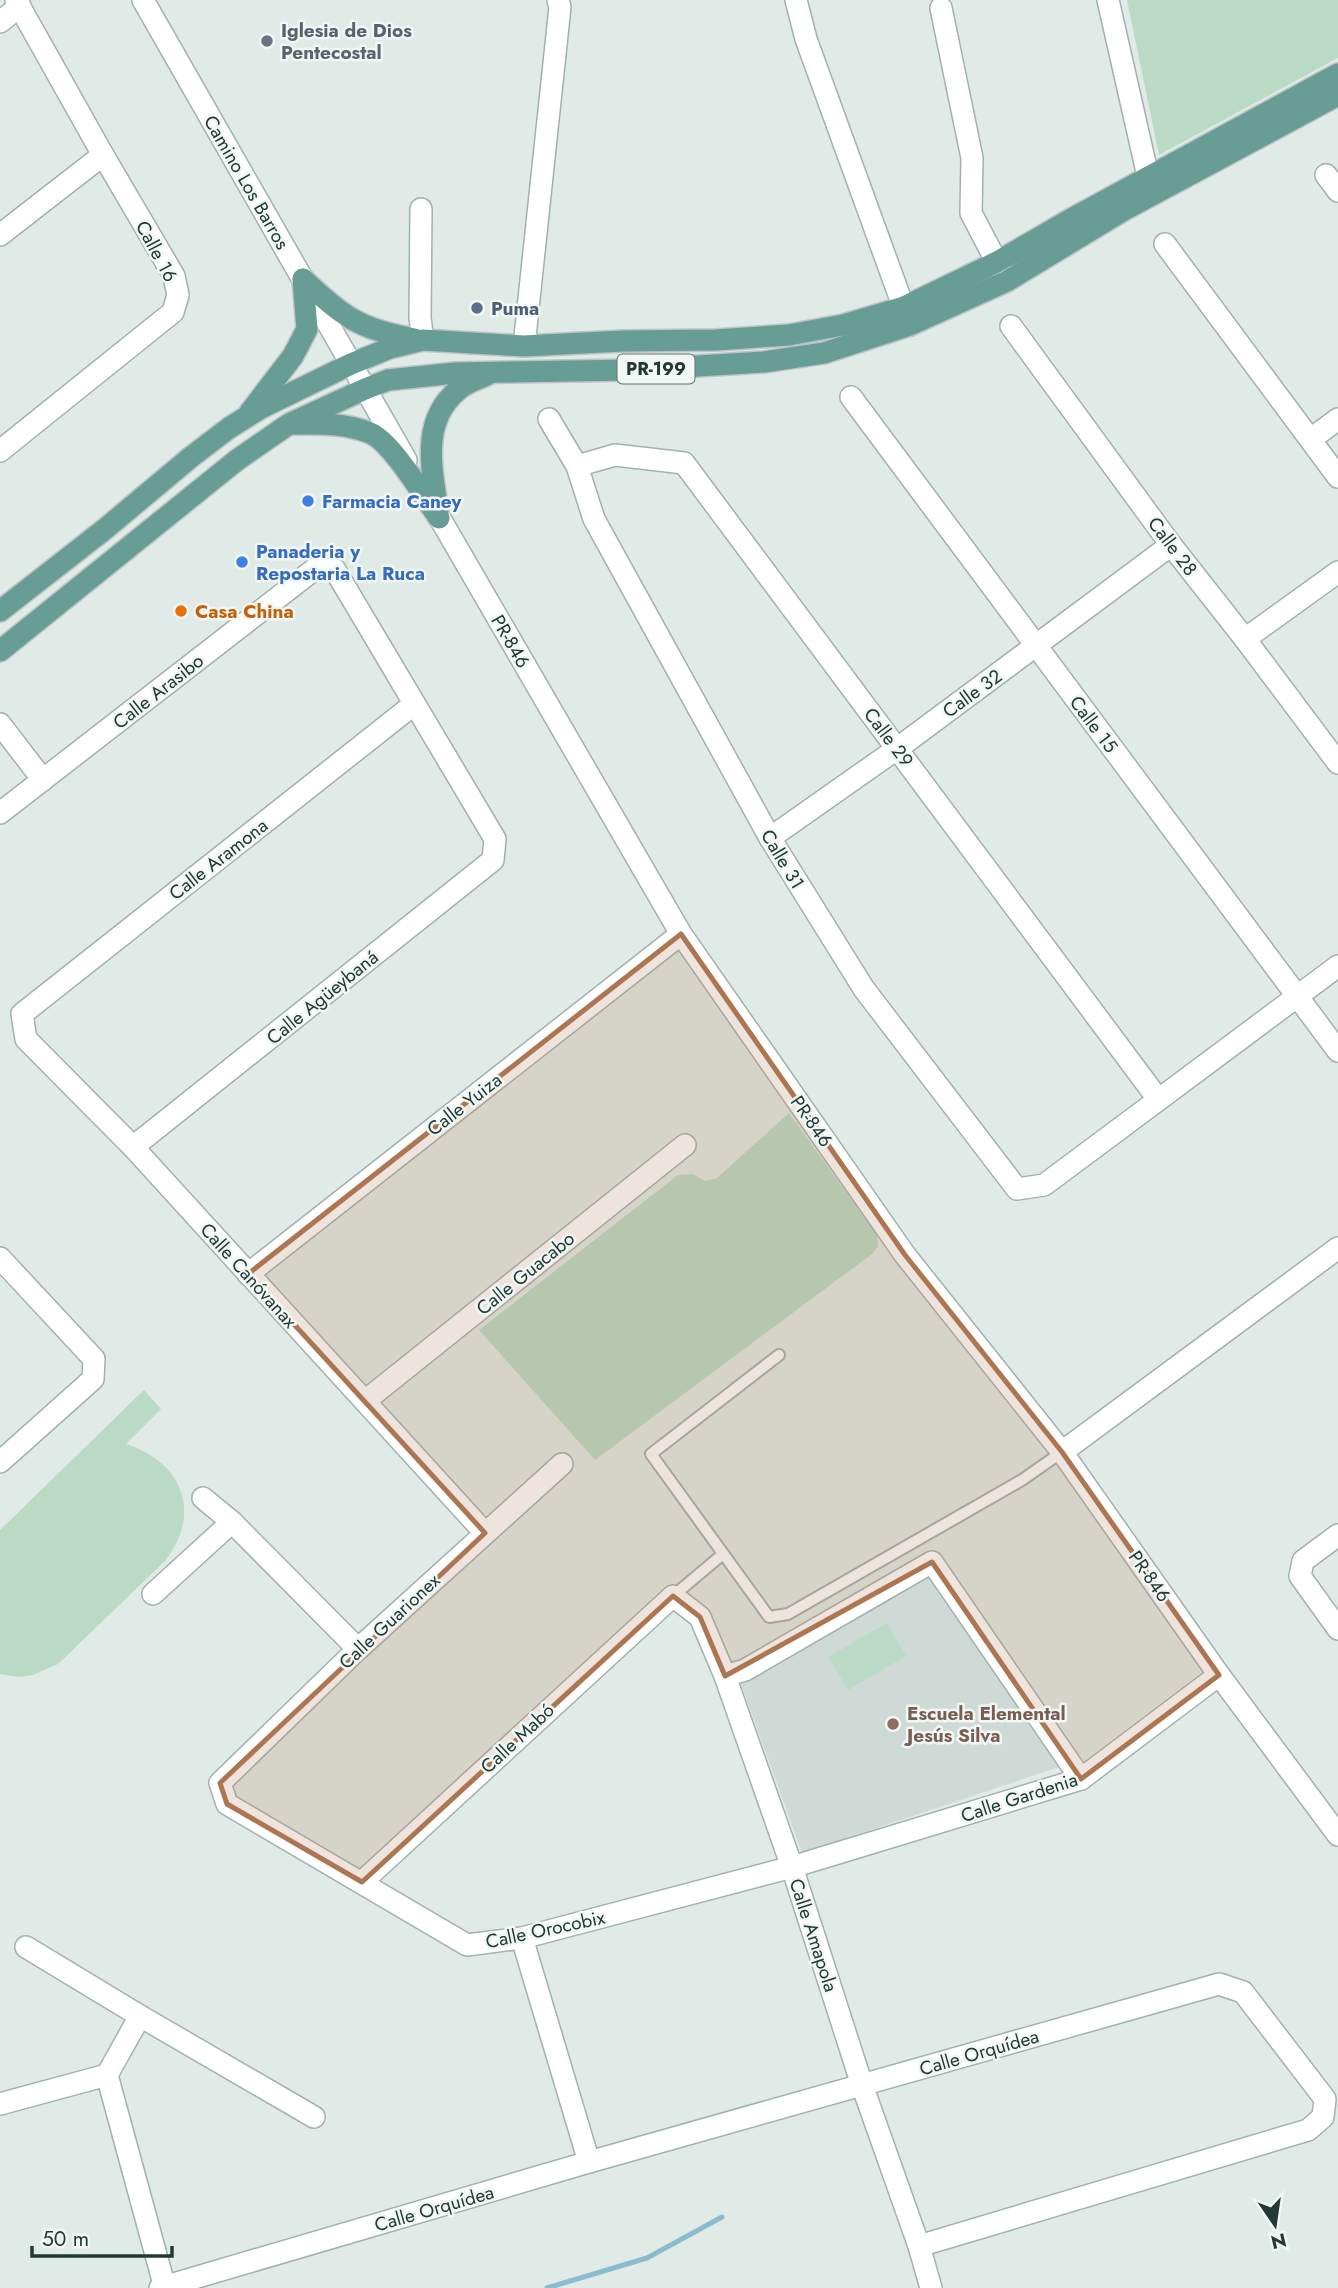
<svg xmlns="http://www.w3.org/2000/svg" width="1338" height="2288" font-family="Jost,sans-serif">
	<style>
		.built { fill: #cfdad6 }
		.green { fill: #badac6 }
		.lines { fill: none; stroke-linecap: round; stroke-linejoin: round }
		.stream { stroke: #8cbbcc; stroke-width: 5 }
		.service-casing { stroke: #a3b1ae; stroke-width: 14 }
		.minor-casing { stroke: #a3b1ae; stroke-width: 24 }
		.tertiary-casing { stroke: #a3b1ae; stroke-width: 24 }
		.primary-casing { stroke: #bdc4c3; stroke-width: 24 }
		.service { stroke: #fff; stroke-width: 10 }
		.minor { stroke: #fff; stroke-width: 21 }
		.tertiary { stroke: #fff; stroke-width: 21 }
		.primary { stroke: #689d95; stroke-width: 21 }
		.marked { fill: #ad7653; fill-opacity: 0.2; stroke: #ad7653; stroke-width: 5; stroke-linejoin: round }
		.worship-dot { fill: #6b7280; stroke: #f1f7f4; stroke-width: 2.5 }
		.service-dot { fill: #5c6f8a; stroke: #f1f7f4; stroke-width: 2.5 }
		.shop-dot { fill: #3f7fe0; stroke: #f1f7f4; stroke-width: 2.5 }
		.food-dot { fill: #e8710a; stroke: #f1f7f4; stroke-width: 2.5 }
		.education-dot { fill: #8d6e63; stroke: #f1f7f4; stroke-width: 2.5 }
		.labels { text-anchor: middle; stroke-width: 5; stroke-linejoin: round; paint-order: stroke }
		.shield { fill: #f1f7f4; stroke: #60726f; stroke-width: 2 }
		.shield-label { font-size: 18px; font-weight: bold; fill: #223936 }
		.worship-label { font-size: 19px; font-weight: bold; fill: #5b616d; stroke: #f1f7f4; text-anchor: start }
		.street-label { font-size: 19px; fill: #223936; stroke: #f1f7f4 }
		.service-label { font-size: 19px; font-weight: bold; fill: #4e5e75; stroke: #f1f7f4; text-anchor: start }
		.shop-label { font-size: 19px; font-weight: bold; fill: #366cbe; stroke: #f1f7f4; text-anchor: start }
		.food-label { font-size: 19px; font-weight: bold; fill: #c56008; stroke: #f1f7f4; text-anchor: start }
		.education-label { font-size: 19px; font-weight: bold; fill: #785e54; stroke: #f1f7f4; text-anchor: start }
	</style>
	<rect width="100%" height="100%" fill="#e0eae7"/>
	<!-- built -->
	<path class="built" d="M928,1570L1059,1767L802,1853L740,1681Z"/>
	<!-- green -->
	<g class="green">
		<path d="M1127,0H1338V58L1159,155Z"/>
		<path d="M789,1113L877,1235L878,1246L872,1254L595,1460L479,1330L678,1175L693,1174L705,1181L717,1178Z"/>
		<path d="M144,1390L161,1409L126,1444C182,1462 203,1512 165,1561L58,1664L33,1675L19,1677L0,1674V1530Z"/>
		<path d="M887,1623L906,1656L848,1690L828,1657Z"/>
	</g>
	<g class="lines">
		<!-- stream -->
		<path class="stream" d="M547,2288L647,2258L722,2217"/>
		<!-- service casing -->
		<g class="service-casing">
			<g id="service">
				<path d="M779,1355L651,1454L769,1617L788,1614L1022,1480L1062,1452"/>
				<path d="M673,1596L723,1554"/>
			</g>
		</g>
		<!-- minor casing -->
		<g class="minor-casing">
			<g id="minor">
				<path d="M796,0L806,39L910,325"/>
				<path d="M1108,0L1152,194"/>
				<path d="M941,8L972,158L971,213L1004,276"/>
				<path d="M0,22L20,6"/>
				<path d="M1326,175L1338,191"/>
				<path d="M421,209L420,318L423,340"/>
				<path d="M0,235L103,155"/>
				<path d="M1165,244L1338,477"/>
				<path d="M1011,326L1171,545L1245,639L1338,763"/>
				<path d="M524,346L560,7L558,0"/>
				<path d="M851,397L1338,1051"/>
				<path d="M549,419L577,466L594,519L770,838L864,989L1017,1189L1044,1185L1338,966"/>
				<path d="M1311,439L1338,419"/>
				<path d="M0,451L173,312L178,295L174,276L103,155L16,0"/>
				<path d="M577,466L615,455L684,463L1158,1099"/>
				<path d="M1245,639L1338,572"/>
				<path d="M413,705L22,1014L26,1039L133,1147L485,1533"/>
				<path d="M0,724L43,780"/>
				<path d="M0,813L316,568L335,570L495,839L493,860L133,1147"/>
				<path d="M770,838L898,748L1171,545"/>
				<path d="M0,1258L94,1359L93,1379L0,1462"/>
				<path d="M248,1274L681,934"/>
				<path d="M365,1401L685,1145"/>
				<path d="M1062,1452L1338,1248"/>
				<path d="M562,1464L358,1649L220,1783L227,1804L467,1945L522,1938L792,1867L1081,1779L1219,1675"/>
				<path d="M203,1498L232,1522L358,1649"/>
				<path d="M1338,1535L1303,1561L1300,1576L1338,1629"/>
				<path d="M153,1594L232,1522"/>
				<path d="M725,1676L745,1670L932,1562L1081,1779"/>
				<path d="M362,1882L673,1596L700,1617L725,1676L792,1867L862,2085L919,2246L931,2288"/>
				<path d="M522,1938L589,2162"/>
				<path d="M26,1947L140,2016L314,2117"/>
				<path d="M140,2016L107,2075L165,2288"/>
				<path d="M0,2104L107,2075"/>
				<path d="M160,2288L589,2162L1219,1984L1243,1992L1325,2099L1323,2117L1308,2130L919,2246"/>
			</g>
		</g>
		<!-- tertiary casing -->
		<g class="tertiary-casing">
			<g id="tertiary">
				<path d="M143,0L406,460"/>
				<path d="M431,503L681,934L905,1255L1062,1452L1219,1675L1338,1835"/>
			</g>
		</g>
		<!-- primary casing -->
		<g class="primary-casing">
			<g id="primary">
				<path d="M303,279C342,316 360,330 415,339"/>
				<path d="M250,412L293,356L307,329L303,279"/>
				<path d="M294,424C319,424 346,423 370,433C392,442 424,497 439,518"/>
				<path d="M438,512C432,470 420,421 458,390C465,383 478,379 487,375"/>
				<path d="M0,611L105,529L191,457L229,428L261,408L351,364L390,348L423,340L524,346L623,341L716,340L789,335L843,325L904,307L997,262L1073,218L1338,74"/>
				<path d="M0,651L237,460L289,424L365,389L388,380L455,373L632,370L764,362L824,353L910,325L1007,281L1124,210L1338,95"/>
			</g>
		</g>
		<!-- service -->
		<use href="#service" class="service"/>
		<!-- minor -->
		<use href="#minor" class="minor"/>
		<!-- tertiary -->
		<use href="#tertiary" class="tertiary"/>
		<!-- primary -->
		<use href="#primary" class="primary"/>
	</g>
	<!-- marked area -->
	<path class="marked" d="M681,934L905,1255L1062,1452L1219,1675L1081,1779L932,1562L725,1676L700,1617L673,1596L362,1882L227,1804L220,1783L485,1533L248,1274Z"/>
	<!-- markers -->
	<circle class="worship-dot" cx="267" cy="41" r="7"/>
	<circle class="service-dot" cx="477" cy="308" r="7"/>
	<g class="shop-dot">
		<circle cx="308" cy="501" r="7"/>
		<circle cx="242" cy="562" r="7"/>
	</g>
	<circle class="food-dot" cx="181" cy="611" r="7"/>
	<circle class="education-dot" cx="893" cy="1724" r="7"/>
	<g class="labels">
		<!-- shield labels -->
		<rect class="shield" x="617.5" y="354.5" width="77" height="29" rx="5"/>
		<g class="shield-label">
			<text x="656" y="375">PR-199</text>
		</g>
		<!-- worship labels -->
		<g class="worship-label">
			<text x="281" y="37">Iglesia de Dios<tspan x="281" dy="22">Pentecostal</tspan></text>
		</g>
		<!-- street labels -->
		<g class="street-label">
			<text transform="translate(247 182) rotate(60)" y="7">Camino Los Barros</text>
			<text transform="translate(157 251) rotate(62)" y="7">Calle 16</text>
			<text transform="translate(1173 546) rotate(53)" y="7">Calle 28</text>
			<text transform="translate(511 641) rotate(60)" y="7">PR-846</text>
			<text transform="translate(158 691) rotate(-38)" y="7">Calle Arasibo</text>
			<text transform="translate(972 693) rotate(-36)" y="7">Calle 32</text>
			<text transform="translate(1094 724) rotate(53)" y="7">Calle 15</text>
			<text transform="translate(889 737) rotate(53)" y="7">Calle 29</text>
			<text transform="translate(218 859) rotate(-38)" y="7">Calle Aramona</text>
			<text transform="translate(783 859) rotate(59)" y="7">Calle 31</text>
			<text transform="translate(322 997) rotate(-39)" y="7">Calle Agüeybaná</text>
			<text transform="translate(464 1104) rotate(-38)" y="7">Calle Yuiza</text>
			<text transform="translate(812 1121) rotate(55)" y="7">PR-846</text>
			<text transform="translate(525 1273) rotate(-39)" y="7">Calle Guacabo</text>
			<text transform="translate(249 1275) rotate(48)" y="7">Calle Canóvanax</text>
			<text transform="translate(1150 1576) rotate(55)" y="7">PR-846</text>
			<text transform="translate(389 1621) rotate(-43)" y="7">Calle Guarionex</text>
			<text transform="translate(517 1738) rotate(-43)" y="7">Calle Mabó</text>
			<text transform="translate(1019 1797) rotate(-18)" y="7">Calle Gardenia</text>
			<text transform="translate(545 1929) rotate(-12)" y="7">Calle Orocobix</text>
			<text transform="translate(814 1935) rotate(72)" y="7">Calle Amapola</text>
			<text transform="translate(979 2052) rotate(-16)" y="7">Calle Orquídea</text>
			<text transform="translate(434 2208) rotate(-16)" y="7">Calle Orquídea</text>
		</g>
		<!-- service labels -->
		<g class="service-label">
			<text x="491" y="315">Puma</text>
		</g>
		<!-- shop labels -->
		<g class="shop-label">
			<text x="322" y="508">Farmacia Caney</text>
			<text x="256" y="558">Panaderia y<tspan x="256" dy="22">Repostaria La Ruca</tspan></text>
		</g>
		<!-- food labels -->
		<g class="food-label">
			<text x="195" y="618">Casa China</text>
		</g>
		<!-- education labels -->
		<g class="education-label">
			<text x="907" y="1720">Escuela Elemental<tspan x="907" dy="22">Jesús Silva</tspan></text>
		</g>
	</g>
	<!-- north arrow -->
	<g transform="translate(1275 2225) rotate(167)" stroke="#f1f7f4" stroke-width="5" paint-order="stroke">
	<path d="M0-5L12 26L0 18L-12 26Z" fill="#223936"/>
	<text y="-10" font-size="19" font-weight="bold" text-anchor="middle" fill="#223936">N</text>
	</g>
	<!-- scale -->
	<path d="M32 2246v10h140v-10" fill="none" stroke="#223936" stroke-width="3.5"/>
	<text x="42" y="2246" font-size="21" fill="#223936" stroke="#f1f7f4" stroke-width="5" paint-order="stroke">50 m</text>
</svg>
